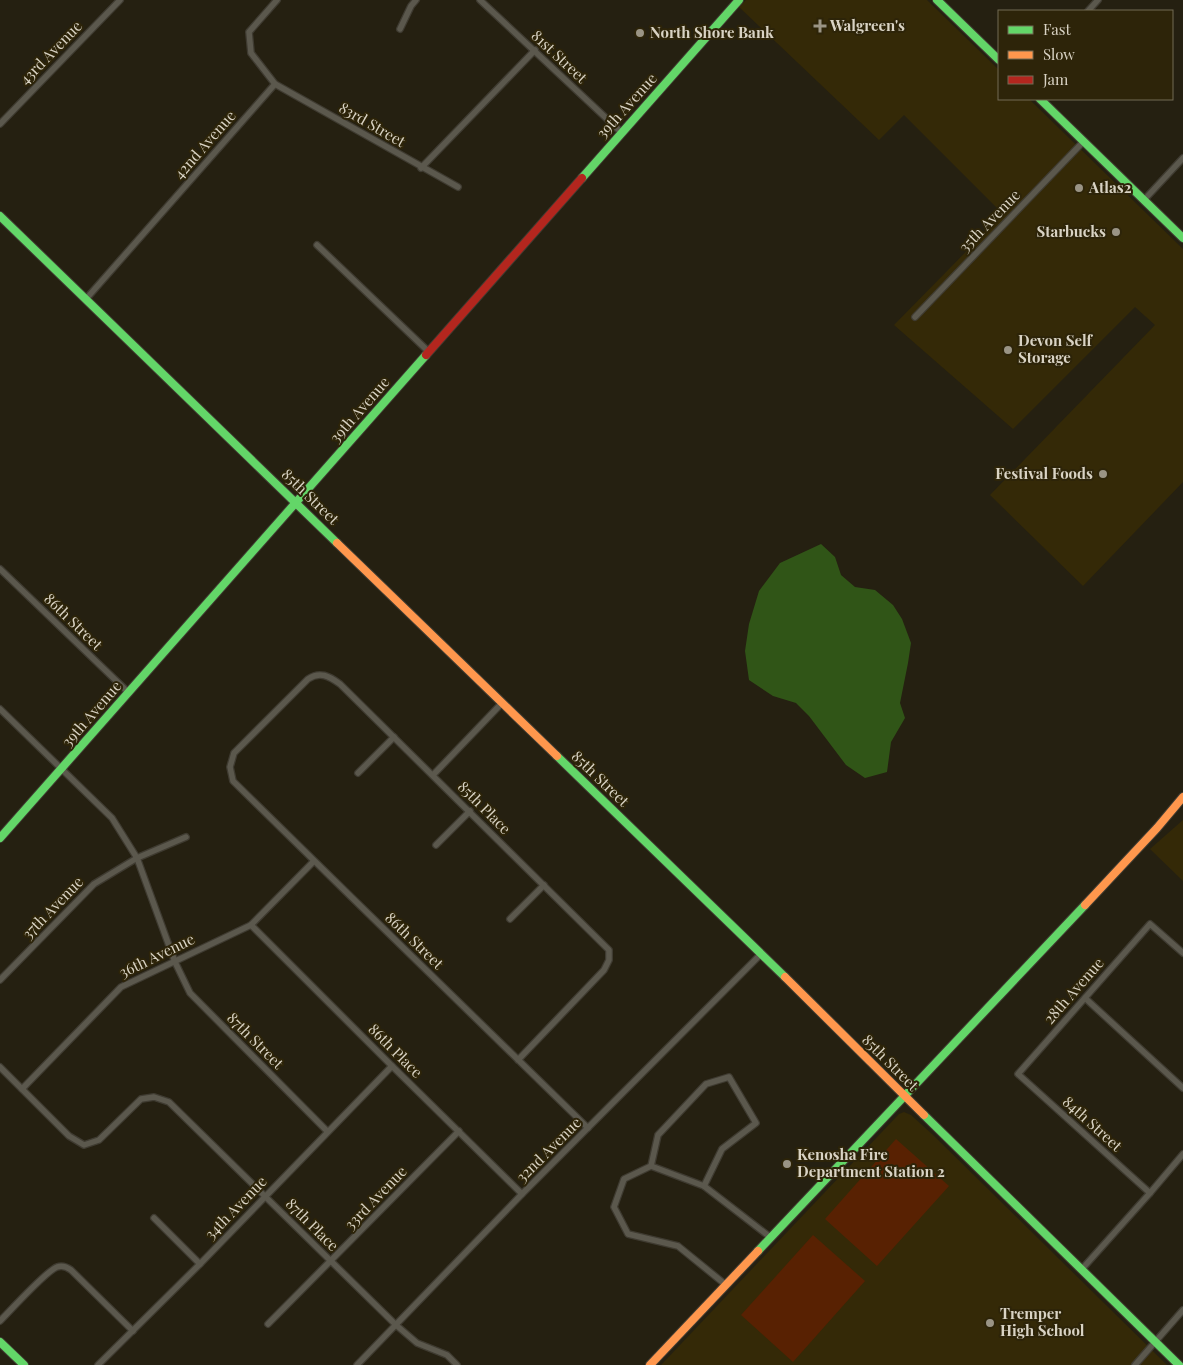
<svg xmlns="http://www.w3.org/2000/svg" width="1183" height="1365" font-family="'Playfair Display',serif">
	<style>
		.built { fill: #342907 }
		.pitch { fill: #582102 }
		.water { fill: #305517 }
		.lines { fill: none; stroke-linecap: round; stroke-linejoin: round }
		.street-casing { stroke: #3f3b31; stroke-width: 8 }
		.fast-casing { stroke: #3f3b31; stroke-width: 10 }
		.slow-casing { stroke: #3f3b31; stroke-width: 10 }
		.jam-casing { stroke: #3f3b31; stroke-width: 10 }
		.street { stroke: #5b584d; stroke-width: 5.5 }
		.fast { stroke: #63d668; stroke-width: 8 }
		.slow { stroke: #ff974d; stroke-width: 8 }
		.jam { stroke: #b3261e; stroke-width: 8 }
		.poi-dot { fill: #9a9485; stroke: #2d2409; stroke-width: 2 }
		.labels { text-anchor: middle; stroke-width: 4; stroke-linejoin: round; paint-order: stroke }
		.poi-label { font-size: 15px; font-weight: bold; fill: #d9d3c4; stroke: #2d2409; text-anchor: start }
		.street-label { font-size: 15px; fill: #d9d3c4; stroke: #2d2409 }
	</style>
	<rect width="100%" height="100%" fill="#252011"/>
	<!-- built -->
	<g class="built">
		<path d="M746,0H927L999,70V99H1029L1183,249V482L1083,586L990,495L1155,325L1135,307L1013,429L894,325L1003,214L904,115L879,140L739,7Z"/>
		<path d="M1183,820V881L1150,849Z"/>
		<path d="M904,1112L911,1115L932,1134L1167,1365H661L899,1114Z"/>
	</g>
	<!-- pitch -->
	<g class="pitch">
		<path d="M896,1139L949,1186L877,1266L825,1219Z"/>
		<path d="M813,1235L865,1281L793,1362L741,1315Z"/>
	</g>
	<!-- water -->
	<path class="water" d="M821,544L835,557L841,575L855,587L875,590L893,605L902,619L911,643L908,663L900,703L905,718L891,742L887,772L865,778L846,765L809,716L796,703L773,696L749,680L745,651L749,624L759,591L780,563Z"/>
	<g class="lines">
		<!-- street casing -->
		<g class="street-casing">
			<g id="street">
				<path d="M277,0L249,32L251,53L275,84L458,187"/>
				<path d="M480,0L621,132"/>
				<path d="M1088,11L1098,0"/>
				<path d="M400,29L411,6L416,0"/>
				<path d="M0,124L120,0"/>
				<path d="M421,168L535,50"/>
				<path d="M1144,200L1183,158"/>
				<path d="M317,245L429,352"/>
				<path d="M86,299L275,84"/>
				<path d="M915,317L1084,141"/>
				<path d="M0,569L129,693"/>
				<path d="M0,709L112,818L137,858L175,962L190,993L327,1131"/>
				<path d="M358,773L394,737"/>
				<path d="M433,775L502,703"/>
				<path d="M436,845L470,811"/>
				<path d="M510,919L544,885"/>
				<path d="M251,925L392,1066L522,1194"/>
				<path d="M0,980L94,884L137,858L186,837"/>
				<path d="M1085,998L1183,1088"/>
				<path d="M518,1060L604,970L609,960V950L340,684C329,676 320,671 308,679L234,753L230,767L233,781C351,897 470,1013 588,1128"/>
				<path d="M0,1067L69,1136L84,1145L99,1140L141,1099L154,1097L169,1102L396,1325L417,1343L447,1355L457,1365"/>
				<path d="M22,1089L121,987L251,925L314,861"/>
				<path d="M651,1166L704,1186L770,1237"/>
				<path d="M704,1186L722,1149L756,1123L729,1077L706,1084L658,1135L651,1166L624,1179L614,1207L628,1234L678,1246L726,1285"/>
				<path d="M1150,1193L1018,1074L1150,924L1183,953"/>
				<path d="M154,1218L200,1264"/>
				<path d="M1082,1269L1150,1193L1183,1154"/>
				<path d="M0,1321C10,1311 46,1271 57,1267C62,1265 67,1267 71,1270L133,1331"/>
				<path d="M268,1324L459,1131"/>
				<path d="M98,1365L200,1264L392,1066"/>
				<path d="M357,1365L522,1194L761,954"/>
				<path d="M1135,1365L1183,1310"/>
			</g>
		</g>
		<!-- fast casing -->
		<g class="fast-casing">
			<g id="fast">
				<path d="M937,0L999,60"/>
				<path d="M1040,99L1183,238"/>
				<path d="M582,178L739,0"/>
				<path d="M0,216L337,543"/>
				<path d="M557,756L785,977"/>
				<path d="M0,838L426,355"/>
				<path d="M924,1115L1179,1365"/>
				<path d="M758,1251L1085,905"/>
				<path d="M0,1342L24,1365"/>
			</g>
		</g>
		<!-- slow casing -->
		<g class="slow-casing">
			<g id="slow">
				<path d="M337,543L557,756"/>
				<path d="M1085,905L1157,828L1183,797"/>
				<path d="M785,977L924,1115"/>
				<path d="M650,1365L758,1251"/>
			</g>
		</g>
		<!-- jam casing -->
		<g class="jam-casing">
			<path id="jam" d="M426,355L582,178"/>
		</g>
		<!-- street -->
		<use href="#street" class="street"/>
		<!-- fast -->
		<use href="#fast" class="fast"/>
		<!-- slow -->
		<use href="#slow" class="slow"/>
		<!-- jam -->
		<use href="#jam" class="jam"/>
	</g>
	<!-- markers -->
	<g class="poi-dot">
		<path d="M817.5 18.5h5v5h5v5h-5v5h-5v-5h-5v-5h5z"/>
		<circle cx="640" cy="33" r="5"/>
		<circle cx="1079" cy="188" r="5"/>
		<circle cx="1116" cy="232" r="5"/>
		<circle cx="1008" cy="350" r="5"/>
		<circle cx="1103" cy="474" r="5"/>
		<circle cx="787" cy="1164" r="5"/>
		<circle cx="990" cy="1323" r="5"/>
	</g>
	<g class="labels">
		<!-- poi labels -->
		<g class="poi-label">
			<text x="830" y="31">Walgreen's</text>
			<text x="650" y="38">North Shore Bank</text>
			<text x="1089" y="193">Atlas2</text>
			<text x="1106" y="237" text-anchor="end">Starbucks</text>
			<text x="1018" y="346">Devon Self<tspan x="1018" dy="17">Storage</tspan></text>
			<text x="1093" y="479" text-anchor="end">Festival Foods</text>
			<text x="797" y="1160">Kenosha Fire<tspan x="797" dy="17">Department Station 2</tspan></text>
			<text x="1000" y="1319">Tremper<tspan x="1000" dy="17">High School</tspan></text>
		</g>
		<!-- street labels -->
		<g class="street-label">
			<text transform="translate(51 53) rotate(-46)" y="5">43rd Avenue</text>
			<text transform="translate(559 57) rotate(43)" y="5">81st Street</text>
			<text transform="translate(627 106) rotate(-48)" y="5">39th Avenue</text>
			<text transform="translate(372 125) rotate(30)" y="5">83rd Street</text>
			<text transform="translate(205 145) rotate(-49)" y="5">42nd Avenue</text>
			<text transform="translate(990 221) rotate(-46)" y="5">35th Avenue</text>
			<text transform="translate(360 410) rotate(-49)" y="5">39th Avenue</text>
			<text transform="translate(310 497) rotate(44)" y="5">85th Street</text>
			<text transform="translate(73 622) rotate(44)" y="5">86th Street</text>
			<text transform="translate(92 714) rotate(-49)" y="5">39th Avenue</text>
			<text transform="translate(600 779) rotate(44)" y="5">85th Street</text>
			<text transform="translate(484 808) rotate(45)" y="5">85th Place</text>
			<text transform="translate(53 908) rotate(-46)" y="5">37th Avenue</text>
			<text transform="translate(414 941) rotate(44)" y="5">86th Street</text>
			<text transform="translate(157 956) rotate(-26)" y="5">36th Avenue</text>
			<text transform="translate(1074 991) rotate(-49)" y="5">28th Avenue</text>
			<text transform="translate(255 1041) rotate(45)" y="5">87th Street</text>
			<text transform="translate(395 1051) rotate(45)" y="5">86th Place</text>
			<text transform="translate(890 1063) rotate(45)" y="5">85th Street</text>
			<text transform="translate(1092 1124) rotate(42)" y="5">84th Street</text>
			<text transform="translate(549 1150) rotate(-45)" y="5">32nd Avenue</text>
			<text transform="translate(376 1198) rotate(-46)" y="5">33rd Avenue</text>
			<text transform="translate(236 1208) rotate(-46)" y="5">34th Avenue</text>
			<text transform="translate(312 1225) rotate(45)" y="5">87th Place</text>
		</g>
	</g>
	<!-- legend -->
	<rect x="998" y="10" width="175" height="90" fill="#2d2409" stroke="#726a54"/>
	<rect x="1008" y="26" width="25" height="8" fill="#63d668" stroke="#726a54"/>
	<text x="1043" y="35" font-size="15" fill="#d9d3c4">Fast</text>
	<rect x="1008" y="51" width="25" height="8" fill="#ff974d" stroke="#726a54"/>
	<text x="1043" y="60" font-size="15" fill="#d9d3c4">Slow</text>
	<rect x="1008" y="76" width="25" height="8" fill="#b3261e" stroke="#726a54"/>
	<text x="1043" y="85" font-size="15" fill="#d9d3c4">Jam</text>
</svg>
